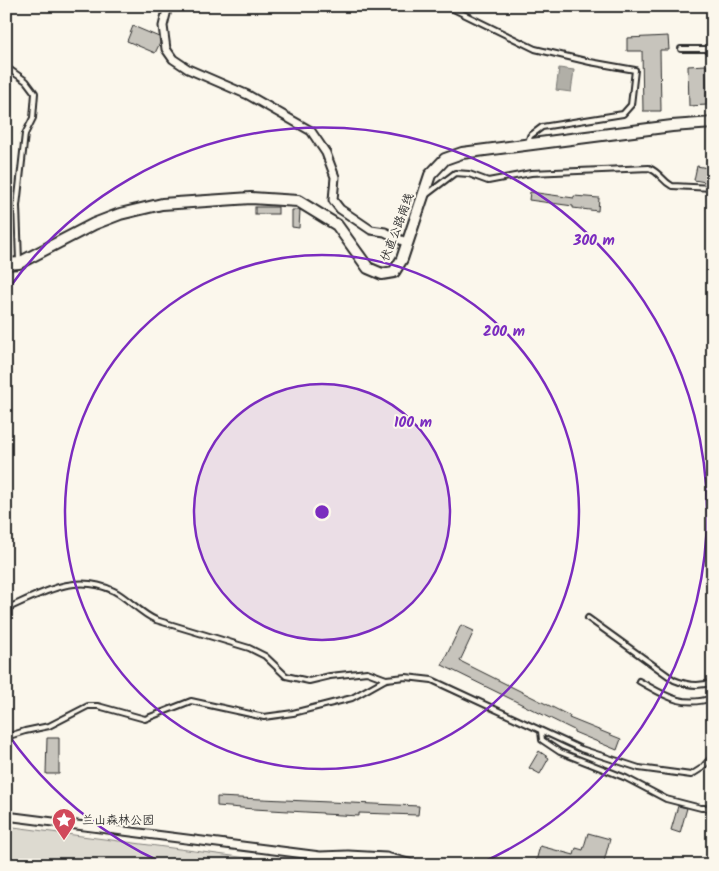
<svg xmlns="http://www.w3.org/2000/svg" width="719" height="871" font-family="Kalam,'LXGW WenKai TC',sans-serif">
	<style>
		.green { fill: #dddad0; stroke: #84827e }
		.water { fill: #b1afa7; stroke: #7b7a75 }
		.building { fill: #c7c4bc; stroke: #2b2b2b }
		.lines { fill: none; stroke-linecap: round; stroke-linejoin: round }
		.lane-casing { stroke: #2b2b2b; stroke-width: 8 }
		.street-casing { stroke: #2b2b2b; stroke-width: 11 }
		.secondary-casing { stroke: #2b2b2b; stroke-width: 14 }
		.lane { stroke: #fbf7ec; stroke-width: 4 }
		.street { stroke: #fbf7ec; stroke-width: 7 }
		.secondary { stroke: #fbf7ec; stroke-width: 10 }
		.ring { fill: none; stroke: #7b2cbf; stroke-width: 2.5 }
		.labels { text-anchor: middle; stroke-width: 4; stroke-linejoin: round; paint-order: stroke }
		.street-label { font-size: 12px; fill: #2b2b2b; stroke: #fbf7ec }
		.poi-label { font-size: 12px; fill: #2b2b2b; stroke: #fbf7ec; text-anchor: start }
		.centre { fill: #7b2cbf; stroke: #fbf7ec; stroke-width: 2.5 }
		.ring-label { font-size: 15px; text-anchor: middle; font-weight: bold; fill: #7b2cbf; stroke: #fbf7ec; stroke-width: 4; stroke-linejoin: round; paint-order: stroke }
	</style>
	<rect width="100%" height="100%" fill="#fbf7ec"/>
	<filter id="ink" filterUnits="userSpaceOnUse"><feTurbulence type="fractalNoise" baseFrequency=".02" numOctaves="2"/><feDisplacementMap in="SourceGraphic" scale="10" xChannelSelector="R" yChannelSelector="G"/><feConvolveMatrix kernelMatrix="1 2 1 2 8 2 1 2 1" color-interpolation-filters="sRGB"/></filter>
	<g filter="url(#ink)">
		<!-- green -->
		<path class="green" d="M6,826L300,865H6Z"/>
		<!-- water -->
		<path class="water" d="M559,68L574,70L571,92L556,90Z"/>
		<!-- building -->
		<g class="building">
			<path d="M133,26L159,37L160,43L155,53L127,41Z"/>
			<path d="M668,36L669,50H660L661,111H643L642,51H627V38Z"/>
			<path d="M706,65L707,105L689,106L688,66Z"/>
			<path d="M697,166L713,169L711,183L694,180Z"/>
			<path d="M530,192L574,198V196L599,198L598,211L573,208V206L529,200Z"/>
			<rect x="255" y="207" width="23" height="7"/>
			<path d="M292,210H300L299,228L292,227Z"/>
			<path d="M461,625L474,631L460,661L570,716L569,718L621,739L617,750L574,732V730L442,665Z"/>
			<path d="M47,738H59V774H46Z"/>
			<path d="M539,751L549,758L540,774L529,768Z"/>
			<path d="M217,797L419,806L418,815L359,813V816L323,814V813L254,809L217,806Z"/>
			<path d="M678,806L687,808L680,833L671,830Z"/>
			<path d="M588,833L610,839L603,865H535L540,846L574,855L576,848L583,850Z"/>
		</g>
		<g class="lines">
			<!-- lane casing -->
			<g class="lane-casing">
				<g id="lane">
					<path d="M447,6L535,49L590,62L635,70L631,105L623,114L542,127L530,136L528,143"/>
					<path d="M681,49H713"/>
					<path d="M6,67L26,81L35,93L33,118L25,134L17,206L19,261"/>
					<path d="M426,195L455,173L469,174L488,181L531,173L649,168C661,173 661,180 672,186L713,188"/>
					<path d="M6,609C42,593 75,572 114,591C129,599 140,613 156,620L249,648L265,656L286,676L309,681L330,676L367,672L386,679"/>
					<path d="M588,618L674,680C686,685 700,687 713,682"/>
					<path d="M639,681C666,696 681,708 713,698"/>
					<path d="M541,731L542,740L560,752L626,778L666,799L701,808H713"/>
					<path d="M6,737L25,731L49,726L88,706H98L145,719L191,701L264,717L293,713L352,698L386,679L406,677L432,680L581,749L639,768L691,775L702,768L713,756"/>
				</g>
			</g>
			<!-- street casing -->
			<g class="street-casing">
				<g id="street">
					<path d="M168,6L163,26L166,49L173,59L188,69L248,95L311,131L326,153L335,177L333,200L340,209L371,230L385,232L407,243"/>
					<path d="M6,816L320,856L348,855L386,857L416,865"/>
				</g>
			</g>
			<!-- secondary casing -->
			<g class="secondary-casing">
				<path id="secondary" d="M6,264L19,263L94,224L120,214L162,204L251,198L298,201L337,225L368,268L382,274L394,272L402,259L430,175L445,159L462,153L672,126L713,123"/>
			</g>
			<!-- lane -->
			<use href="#lane" class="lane"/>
			<!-- street -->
			<use href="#street" class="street"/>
			<!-- secondary -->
			<use href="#secondary" class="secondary"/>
		</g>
	</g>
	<!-- distance rings -->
	<circle cx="322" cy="512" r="128" fill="#7b2cbf" fill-opacity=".12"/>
	<g class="ring">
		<circle cx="322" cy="512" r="128"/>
		<circle cx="322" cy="512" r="257"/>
		<path d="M165 864A385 385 0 0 1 7 733M7 291A385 385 0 1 1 479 864"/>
	</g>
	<!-- icons -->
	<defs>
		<g id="sight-pin" transform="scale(1.25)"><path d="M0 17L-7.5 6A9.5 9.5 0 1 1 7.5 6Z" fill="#d1495b" stroke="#fbf7ec"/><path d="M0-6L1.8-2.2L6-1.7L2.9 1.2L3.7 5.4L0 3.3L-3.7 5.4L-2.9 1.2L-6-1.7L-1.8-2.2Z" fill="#fff"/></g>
	</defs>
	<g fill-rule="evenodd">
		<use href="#sight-pin" x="64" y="820"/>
	</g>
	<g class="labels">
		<!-- street labels -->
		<g class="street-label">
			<text transform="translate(397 227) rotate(-69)" y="4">伏直公路南线</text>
		</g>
		<!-- poi labels -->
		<g class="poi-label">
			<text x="82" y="824">兰山森林公园</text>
		</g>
	</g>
	<circle cx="322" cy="512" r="8" class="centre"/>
	<g class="ring-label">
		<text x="594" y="245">300 m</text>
		<text x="504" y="336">200 m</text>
		<text x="413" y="427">100 m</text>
	</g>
	<!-- margin -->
	<rect width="719" height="871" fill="none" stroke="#fbf7ec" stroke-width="25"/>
	<rect x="12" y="12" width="694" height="846" fill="none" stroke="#2b2b2b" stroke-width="2" filter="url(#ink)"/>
</svg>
